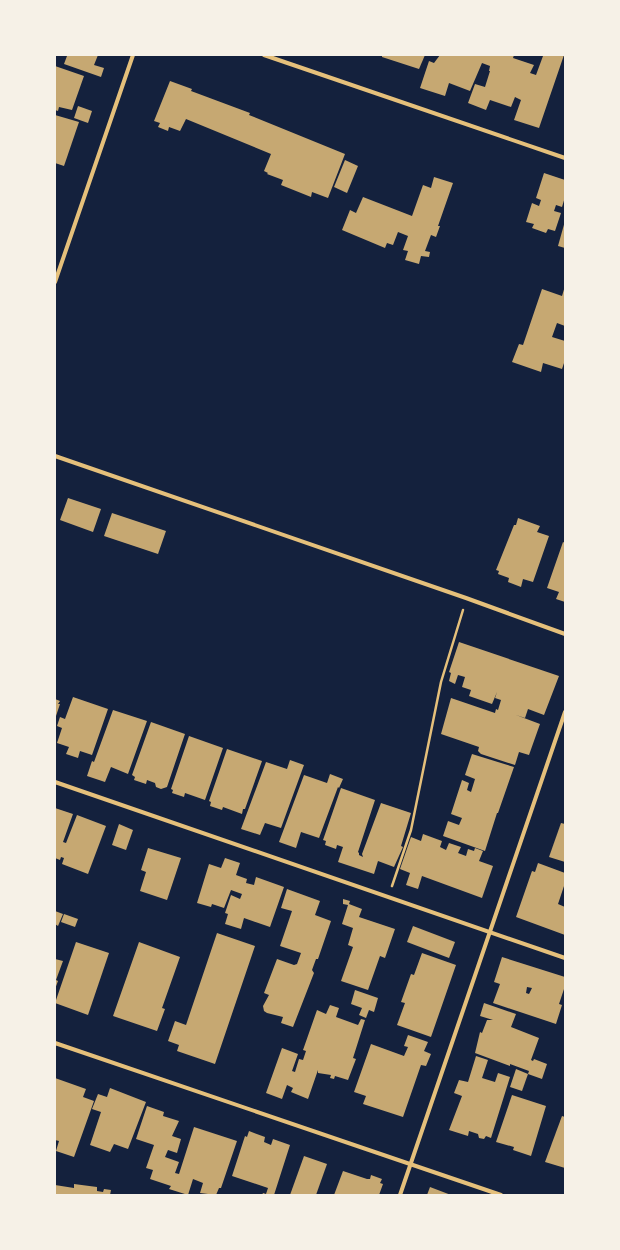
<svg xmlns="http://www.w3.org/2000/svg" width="620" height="1250" font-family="'Nunito Sans',sans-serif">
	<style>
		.building { fill: #c6a872; fill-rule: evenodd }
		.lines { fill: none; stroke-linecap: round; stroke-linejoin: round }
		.path { stroke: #e5c07b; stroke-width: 2.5 }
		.minor { stroke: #e5c07b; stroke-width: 4 }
	</style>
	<rect width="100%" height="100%" fill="#14213d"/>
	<!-- building -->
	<g class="building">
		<path d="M63,55H98L94,65L104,68L101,77L64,64L67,56Z"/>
		<path d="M382,55H425L419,69L382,57Z"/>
		<path d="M440,55H514L513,58L534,65L530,73L536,75L543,56L541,55H564L539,128L514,120L521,100L515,97L511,107L490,100L486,110L468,103L475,84L485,87L490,71H489L490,66L482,63L470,91L449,83L445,96L420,88L429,61L434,63Z"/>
		<path d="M55,66L84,76L72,110L59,107L58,111L55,110Z"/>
		<path d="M170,81L192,89L191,91L250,113L249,115L345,154L328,198L312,192L311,197L281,185L283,180L267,174L268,173L264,171L271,154L186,119L180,131L169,127L168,131L158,127L160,123L154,121Z"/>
		<path d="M78,106L92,111L88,123L74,118Z"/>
		<path d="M55,115L79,122L64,166L55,163Z"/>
		<path d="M345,160L358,166L347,193L334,187Z"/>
		<path d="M544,173L565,180V197L562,207L556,205L554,211L561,213L555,231L548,229L546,233L532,228L534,224L526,222L532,203L539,206L541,200L536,198Z"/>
		<path d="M434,177L453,183L438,226H440L436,237L431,235L425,251L430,252L429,257L421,256L419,264L405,260L408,251L403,250L408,236L398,232L393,245L387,243L385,248L342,230L350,210L356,213L363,197L412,216L423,185L431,188Z"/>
		<path d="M565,221V248L558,246Z"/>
		<path d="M565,286V326L557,323L552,337L565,341V360L562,369L543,363L541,372L512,362L519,344L523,345L542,289L562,296Z"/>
		<path d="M68,498L101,509L93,532L60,520Z"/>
		<path d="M112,513L166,531L158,554L104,536Z"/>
		<path d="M518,518L540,526L537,532L549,536L533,582L523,579L521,587L508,582L509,578L498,574L499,571L496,570L514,525H516Z"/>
		<path d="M563,542L565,543V602L556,599L559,592L547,588Z"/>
		<path d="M459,642L559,676L544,715L528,709L525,718L516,715L540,724L529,755L519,752L515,765L481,754L478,751L479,747L441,734L451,698L495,713L496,709L498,710L501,700L495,698L497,692L492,704L469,696L471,690L462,687L465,677L458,675L455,684L449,681L451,673L449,672Z"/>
		<path d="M73,697L108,709L92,755L80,751L78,758L66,754L69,747L57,743L62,728L57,726L60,717L65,719Z"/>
		<path d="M55,699L60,701L58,704H60L55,719Z"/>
		<path d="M113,710L147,721L128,774L111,767L105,782L87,776L92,761L94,762Z"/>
		<path d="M151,722L185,734L167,787L161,789L156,787L155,783L147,780L146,784L134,780L135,777L132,775Z"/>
		<path d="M189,736L223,748L205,800L185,793L184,797L172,793L173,790L171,789Z"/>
		<path d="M227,749L262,761L245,809H243L242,814L223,807L222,810L210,806L211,802L209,801Z"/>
		<path d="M472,754L514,767L498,813H497L485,851L443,836L448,821L459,825L462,818L451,814L462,780L469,783L467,790L471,792L475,779L465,775Z"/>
		<path d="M290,760L304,765L281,828L265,823L260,835L241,829L266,762L287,769Z"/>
		<path d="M330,774L343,779L339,788L338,787L319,838L301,832L296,848L279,842L304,775L327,783Z"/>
		<path d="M341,788L375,800L358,852L359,853V855L363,857L362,854L381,803L411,813L401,846L403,847L394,867L378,861L374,874L338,862L343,847L337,845L336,849L325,845L326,841L323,840Z"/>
		<path d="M55,808L73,814L63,842L66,843L77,815L106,826L88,874L62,864L64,858L61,857L60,860L55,858Z"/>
		<path d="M561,823L565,824V862L549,857Z"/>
		<path d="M119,824L133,830L126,850L112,845Z"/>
		<path d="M423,834L442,841L440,847L446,850L449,843L461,847L458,853L466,856L468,849L474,851L475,848L483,851L479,861L493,866L482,898L422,876L418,889L406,885L410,873L400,869L411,837L421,841Z"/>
		<path d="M148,848L181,858L167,900L140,891L146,872L141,870Z"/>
		<path d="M225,858L240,863L236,875L247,879L246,883L254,885L256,877L284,887L270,927L244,918L241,929L225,924L228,914L225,913L231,895L240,899L242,894L231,890L224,908L212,904L211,907L197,903L209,864L221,868Z"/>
		<path d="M538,863L565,873V883L558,904L565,907V935L516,917L532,871L535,872Z"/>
		<path d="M287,889L320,901L315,915L331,921L318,959H316L312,970L314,973L293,1027L281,1023L283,1017L267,1013L264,1011L263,1006L269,995L264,993L277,959L294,965L297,964L301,953L280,946L292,911L281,908Z"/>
		<path d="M343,899L350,901L349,904L362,909L359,917L395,929L385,958L380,956L368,990L341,981L353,947L348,945L353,928L342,924L348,905L343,904Z"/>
		<path d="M55,911L63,914L58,926L55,924Z"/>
		<path d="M64,914L78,919L75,927L61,922Z"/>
		<path d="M413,926L455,942L449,958L407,942Z"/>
		<path d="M217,933L255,946L215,1064L177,1051L179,1045L168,1041L175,1021L186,1025Z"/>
		<path d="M76,942L109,953L88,1015L55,1003Z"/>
		<path d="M139,942L180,957L162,1008L165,1009L157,1031L113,1016Z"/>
		<path d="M422,953L456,965L431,1037L397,1025L405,1003L401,1002L411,974L414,975Z"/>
		<path d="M502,957L565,977V986L559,1004L562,1005L556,1024L493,1003L500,984L494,982ZM527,987L532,988L529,994L526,993Z"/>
		<path d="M55,959L63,961L56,980L58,981L55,989Z"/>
		<path d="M355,990L378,998L374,1012L369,1010L366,1018L359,1015L362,1008L351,1004Z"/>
		<path d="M484,1003L516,1014L511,1027L539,1038L531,1060L533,1061L534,1059L547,1064L542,1079L528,1074L529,1071L510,1064V1066L475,1053L480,1032L482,1033L487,1020H493L480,1016Z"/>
		<path d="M330,1005L339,1008L336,1017L358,1025L361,1019L365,1020L353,1058L356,1059L348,1080L335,1076L334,1079L330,1078L331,1075L318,1073V1070L308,1099L291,1092L293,1088L287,1085L282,1099L266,1093L282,1048L298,1054L292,1071L295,1072L299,1059L303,1060L306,1051L303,1050L317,1010L326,1014Z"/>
		<path d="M408,1035L428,1042L424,1051L431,1054L426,1066L421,1065L403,1117L363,1104L366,1096L354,1092L371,1044L404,1056L408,1047L404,1046Z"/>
		<path d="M476,1056L488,1060L482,1078L495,1082L498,1073L510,1077L491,1138L486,1136L484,1139L479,1138L478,1134L469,1131L468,1136L449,1130L462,1096L454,1093L459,1080L468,1082Z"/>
		<path d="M516,1069L528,1074L522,1091L510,1087Z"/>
		<path d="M55,1078L86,1089L83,1097L94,1101L74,1157L56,1151L59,1141L55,1140Z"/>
		<path d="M110,1088L146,1102L128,1149L114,1144L110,1152L90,1145L101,1112L92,1109L98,1094L107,1097Z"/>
		<path d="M512,1095L546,1106L531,1156L513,1150L514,1147L496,1142Z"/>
		<path d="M147,1106L164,1112L163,1116L179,1121L172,1136L181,1139L177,1153L168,1150L165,1157L179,1162L175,1173L179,1174L194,1127L237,1141L221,1188H219L216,1195L200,1193L203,1183L193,1179L188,1195L169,1189L171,1186L150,1179L153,1170L146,1168L154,1145L136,1139Z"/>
		<path d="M562,1116L565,1117V1168L545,1162Z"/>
		<path d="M249,1131L265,1137L264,1142L271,1145L273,1139L290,1145L274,1195H262L263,1193L266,1194L268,1188L232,1176L245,1136L247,1137Z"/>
		<path d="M304,1156L327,1164L316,1195H290Z"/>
		<path d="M343,1171L367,1179H370L371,1175L382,1179L380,1183L383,1184L379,1195H334Z"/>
		<path d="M74,1184L97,1187V1191L103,1192L104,1189L111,1190L110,1195H55V1185L74,1188Z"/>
		<path d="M430,1187L451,1195H427Z"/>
	</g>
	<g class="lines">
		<!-- path -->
		<path class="path" d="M392,886L411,830L441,682L463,610"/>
		<!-- minor -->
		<g class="minor">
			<path d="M264,55L565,158"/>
			<path d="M55,282L133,55"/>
			<path d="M55,456L466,598L565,634"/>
			<path d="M55,782L565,958"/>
			<path d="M55,1043L501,1195"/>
			<path d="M400,1195L565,712"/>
		</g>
	</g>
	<!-- border -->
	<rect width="620" height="1250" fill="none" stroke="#f6f1e7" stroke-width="112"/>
</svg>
